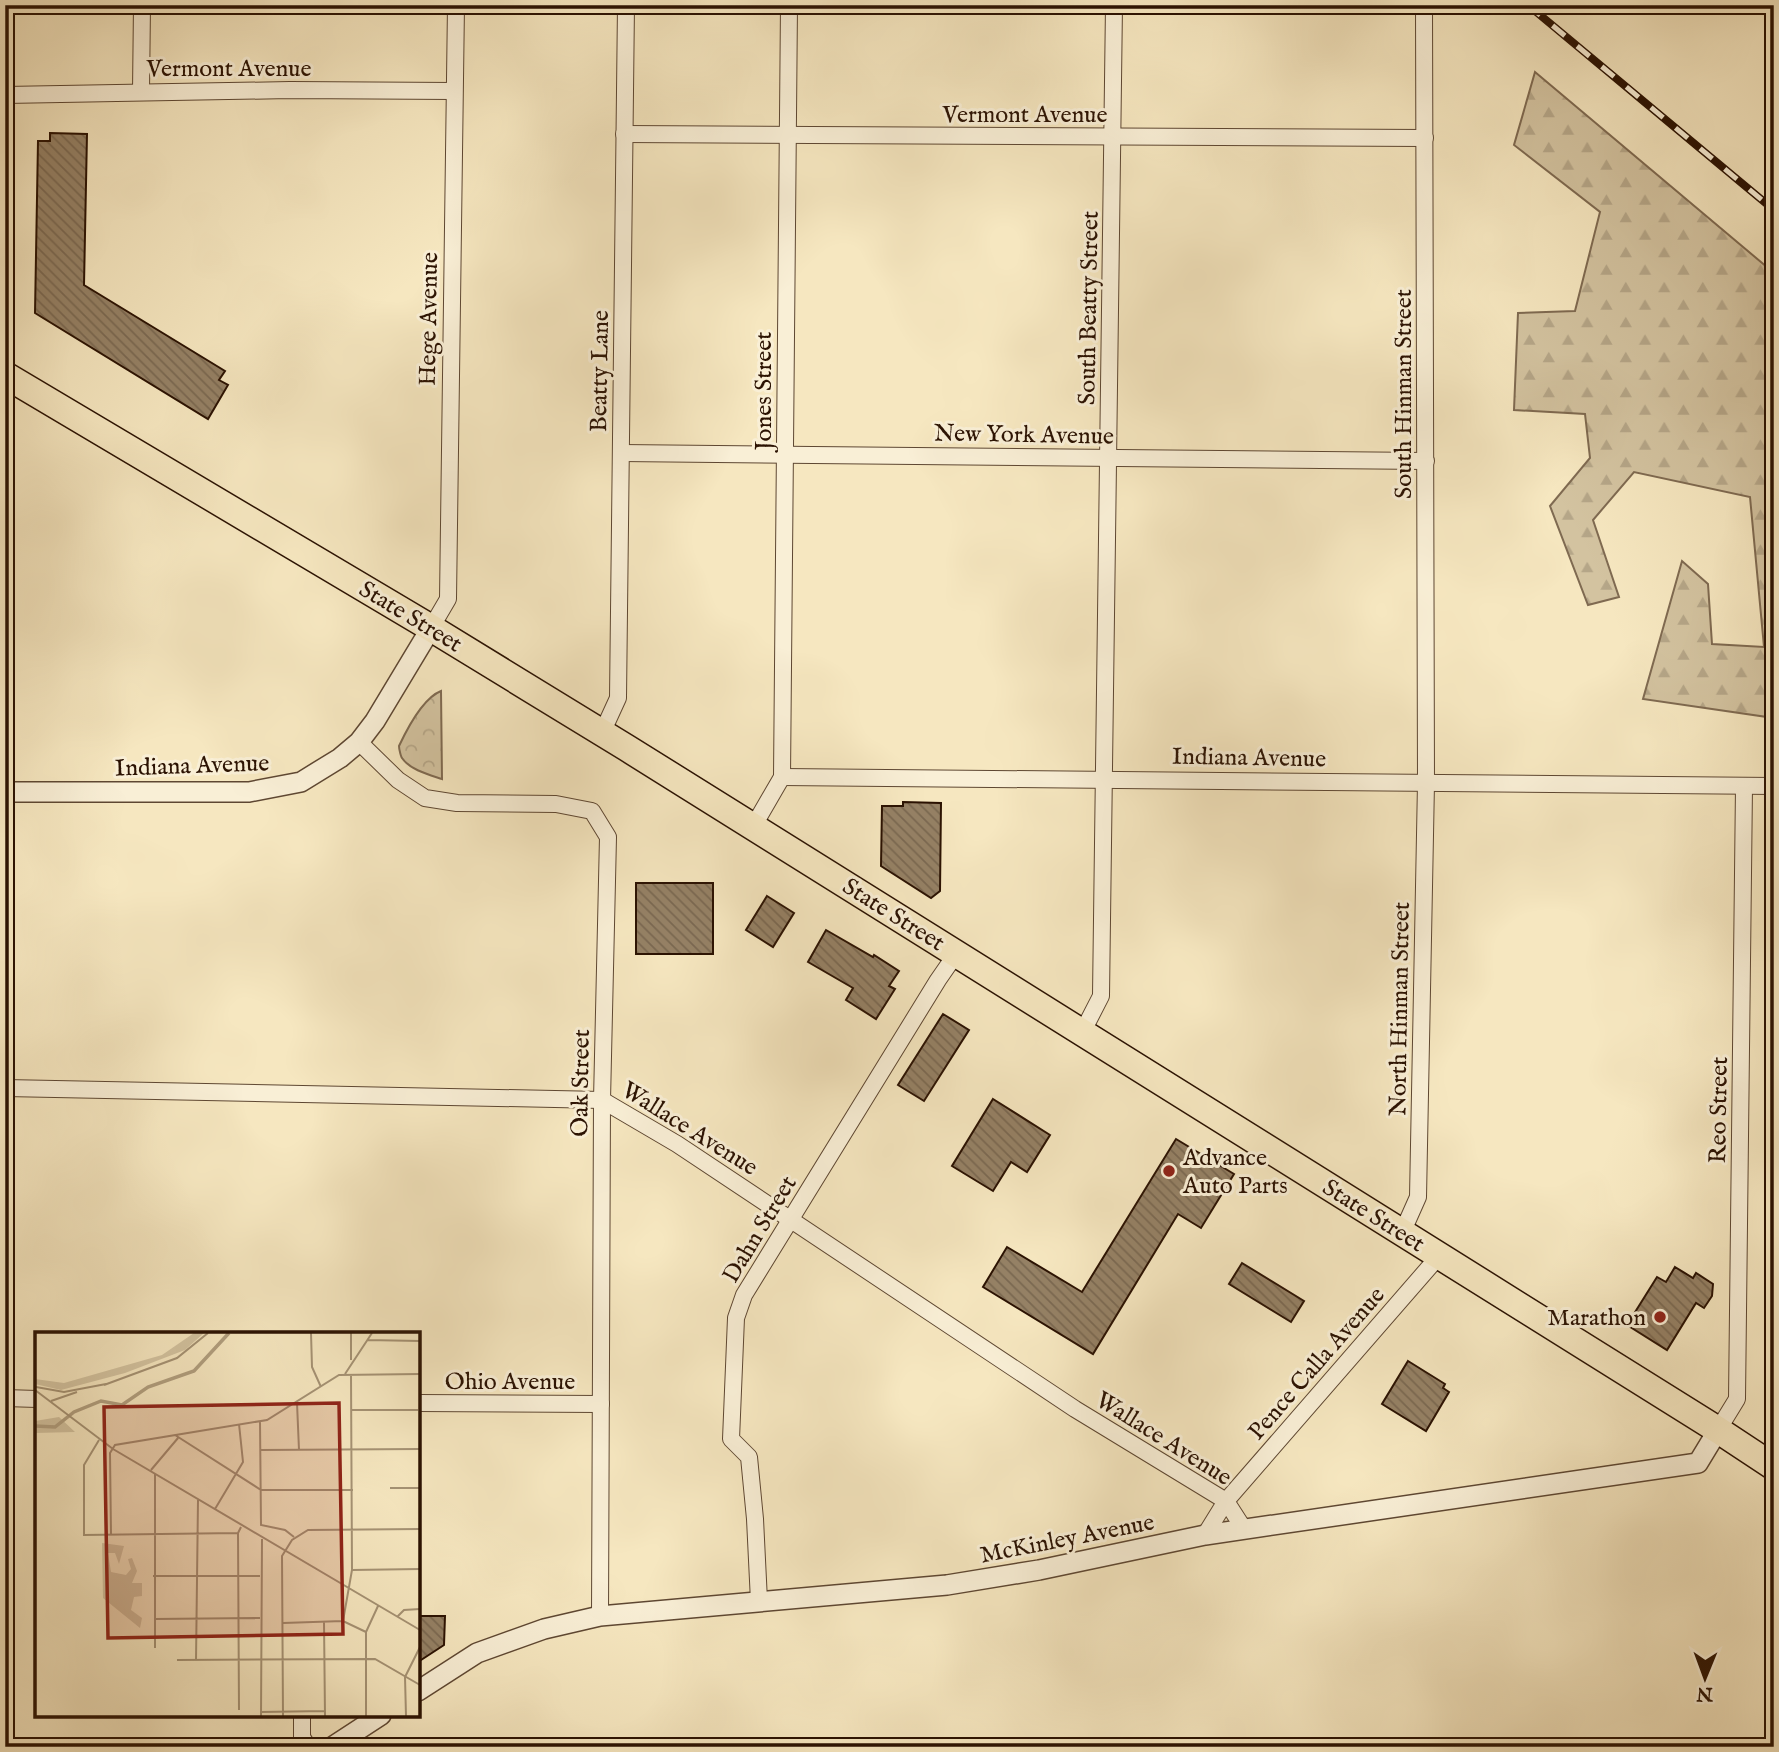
<svg xmlns="http://www.w3.org/2000/svg" width="1779" height="1752" font-family="'IM FELL English',serif">
	<style>
		.forest { fill: url(#forest-firs); stroke: #7f6a51; stroke-width: 2 }
		.park { fill: url(#park-crowns); stroke: #7f6a51; stroke-width: 2 }
		.building { fill: url(#building-back-hatch); stroke: #2b1202; stroke-width: 2 }
		.lines { fill: none; stroke-linecap: round; stroke-linejoin: round }
		.minor-casing { stroke: #5e4732; stroke-width: 18 }
		.tertiary-casing { stroke: #5e4732; stroke-width: 22 }
		.trunk-casing { stroke: #2b1202; stroke-width: 29 }
		.minor { stroke: #f9efd6; stroke-width: 16 }
		.tertiary { stroke: #f9efd6; stroke-width: 19 }
		.trunk { stroke: #f6e7c0; stroke-width: 26 }
		.rail-casing { stroke: #2b1202; stroke-width: 8 }
		.rail { stroke: #f9efd6; stroke-width: 5; stroke-dasharray: 16; stroke-linecap: butt }
		.poi-dot { fill: #8f2418; stroke: #f9efd6; stroke-width: 2.5 }
		.labels { text-anchor: middle; stroke-width: 6; stroke-linejoin: round; paint-order: stroke }
		.street-label { font-size: 24px; fill: #2b1202; stroke: #f9efd6 }
		.poi-label { font-size: 24px; fill: #2b1202; stroke: #f9efd6; text-anchor: start }
		.inset-river { fill: none; stroke: #b19f7f; stroke-width: 3.5 }
		.inset-road { fill: none; stroke: #a59274; stroke-width: 2 }
		.view { fill: #8f2418; fill-opacity: 0.15; stroke: #8f2418; stroke-width: 3.5 }
		.inset-edge { fill: none; stroke: #2b1202; stroke-width: 3.5 }
	</style>
	<defs>
		<pattern id="forest-firs" width="22" height="20" patternUnits="userSpaceOnUse" patternTransform="scale(1.75)"><rect width="22" height="20" fill="#d3c3a0"/><path d="M5 1l3.5 6h-7zM16 11l3.5 6h-7z" fill="#b5a688"/></pattern>
		<pattern id="park-crowns" width="20" height="18" patternUnits="userSpaceOnUse" patternTransform="scale(1.75)"><rect width="20" height="18" fill="#d3c3a0"/><path d="M2 6a3 3 0 1 1 6 0M12 15a3 3 0 1 1 6 0" fill="none" stroke="#b5a688"/></pattern>
		<pattern id="building-back-hatch" width="6" height="6" patternUnits="userSpaceOnUse" patternTransform="scale(1.75)"><rect width="6" height="6" fill="#958165"/><path d="M-1 5l2 2M0 0l6 6M5-1l2 2" fill="none" stroke="#7a6851"/></pattern>
	</defs>
	<rect width="100%" height="100%" fill="#f6e7c0"/>
	<filter id="stains"><feTurbulence type="fractalNoise" baseFrequency=".00286" numOctaves="4"/><feColorMatrix values="0 0 0 0 .2 0 0 0 0 .09 0 0 0 0 .02 0 0 0 .5 -.17"/></filter>
	<radialGradient id="worn" r=".72"><stop offset=".6" stop-color="#630" stop-opacity="0"/><stop offset="1" stop-color="#630" stop-opacity=".3"/></radialGradient>
	<!-- forest -->
	<path class="forest" d="M1535,72L1774,273V718L1643,699L1682,561L1708,584L1712,644L1764,647L1750,497L1634,472L1593,520L1619,597L1588,605L1550,506L1590,458L1585,414L1514,410L1518,313L1575,311L1600,212L1514,145Z"/>
	<!-- park -->
	<path class="park" d="M441,691L442,779C430,775 410,770 402,758C401,757 399,749 399,746C407,729 423,698 441,691Z"/>
	<!-- building -->
	<g class="building">
		<path d="M50,133L87,134L84,285L225,371L219,380L228,385L208,419L35,313L38,141H50Z"/>
		<path d="M903,802L941,803L940,891L931,898L881,866L882,806H903Z"/>
		<rect x="636" y="883" width="77" height="71"/>
		<path d="M767,896L794,913L773,947L746,930Z"/>
		<path d="M826,930L873,957L874,955L899,971L889,986L895,989L876,1019L846,1000L853,988L808,962Z"/>
		<path d="M943,1014L969,1030L924,1101L898,1085Z"/>
		<path d="M993,1099L1050,1135L1027,1172L1011,1162L993,1191L952,1166Z"/>
		<path d="M1176,1139L1234,1174L1201,1228L1178,1214L1093,1354L983,1287L1007,1247L1082,1292Z"/>
		<path d="M1242,1263L1304,1301L1291,1322L1229,1284Z"/>
		<path d="M1675,1267L1693,1278L1696,1273L1713,1284L1712,1296L1704,1308L1696,1303L1667,1350L1627,1325L1657,1277L1666,1282Z"/>
		<path d="M1408,1361L1445,1384L1443,1388L1449,1392L1426,1431L1382,1404Z"/>
		<path d="M418,1616H445L444,1645L418,1662Z"/>
	</g>
	<g class="lines">
		<!-- minor casing -->
		<g class="minor-casing">
			<g id="minor">
				<path d="M141,91L142,5"/>
				<path d="M5,95L290,90L454,91"/>
				<path d="M624,134L1425,138"/>
				<path d="M621,453L1426,461"/>
				<path d="M431,628L448,599L456,5"/>
				<path d="M602,733L618,698L626,5"/>
				<path d="M359,742L398,780L425,798L457,803L556,804L592,811L608,837L602,1100L600,1616"/>
				<path d="M782,777L1774,786"/>
				<path d="M753,827L782,777L789,5"/>
				<path d="M1082,1033L1101,996L1114,5"/>
				<path d="M5,1088L602,1100L677,1144L1075,1409L1226,1501L1244,1529"/>
				<path d="M1402,1233L1418,1197L1426,783L1424,5"/>
				<path d="M5,1398L37,1399"/>
				<path d="M418,1403L601,1404"/>
				<path d="M1718,1430L1737,1399L1744,786"/>
				<path d="M1205,1535L1226,1501L1439,1256"/>
				<path d="M759,1601L755,1519L749,1457L731,1439L736,1318L744,1295L938,980L956,954"/>
				<path d="M302,1715V1737L308,1747"/>
			</g>
		</g>
		<!-- tertiary casing -->
		<g class="tertiary-casing">
			<g id="tertiary">
				<path d="M5,792H249L301,782L340,758L359,742L375,721L431,628"/>
				<path d="M418,1691L477,1653L544,1629L600,1616L947,1585L1039,1570L1205,1535L1698,1463L1718,1430"/>
				<path d="M332,1747L381,1715"/>
			</g>
		</g>
		<!-- trunk casing -->
		<g class="trunk-casing">
			<path id="trunk" d="M5,375L431,628L627,748L1718,1430L1774,1467"/>
		</g>
		<!-- minor -->
		<use href="#minor" class="minor"/>
		<!-- tertiary -->
		<use href="#tertiary" class="tertiary"/>
		<!-- trunk -->
		<use href="#trunk" class="trunk"/>
		<!-- rail casing -->
		<g class="rail-casing">
			<path id="rail" d="M1528,5L1774,210"/>
		</g>
		<!-- rail -->
		<use href="#rail" class="rail"/>
	</g>
	<!-- markers -->
	<g class="poi-dot">
		<circle cx="1169" cy="1171" r="7"/>
		<circle cx="1660" cy="1317" r="7"/>
	</g>
	<g class="labels">
		<!-- street labels -->
		<g class="street-label">
			<text x="229" y="76">Vermont Avenue</text>
			<text x="1025" y="122">Vermont Avenue</text>
			<text transform="translate(1088 308) rotate(-89)" y="8">South Beatty Street</text>
			<text transform="translate(428 319) rotate(-89)" y="8">Hege Avenue</text>
			<text transform="translate(599 371) rotate(-89)" y="8">Beatty Lane</text>
			<text transform="translate(763 391) rotate(-90)" y="8">Jones Street</text>
			<text transform="translate(1403 394) rotate(-90)" y="8">South Hinman Street</text>
			<text transform="translate(1024 434) rotate(1)" y="8">New York Avenue</text>
			<text transform="translate(411 616) rotate(31)" y="8">State Street</text>
			<text transform="translate(1249 757) rotate(1)" y="8">Indiana Avenue</text>
			<text transform="translate(192 765) rotate(-2)" y="8">Indiana Avenue</text>
			<text transform="translate(894 914) rotate(32)" y="8">State Street</text>
			<text transform="translate(1399 1009) rotate(-89)" y="8">North Hinman Street</text>
			<text transform="translate(580 1083) rotate(-89)" y="8">Oak Street</text>
			<text transform="translate(1718 1110) rotate(-89)" y="8">Reo Street</text>
			<text transform="translate(690 1128) rotate(32)" y="8">Wallace Avenue</text>
			<text transform="translate(1374 1215) rotate(32)" y="8">State Street</text>
			<text transform="translate(759 1229) rotate(-59)" y="8">Dahn Street</text>
			<text transform="translate(1316 1363) rotate(-49)" y="8">Pence Calla Avenue</text>
			<text x="510" y="1389">Ohio Avenue</text>
			<text transform="translate(1164 1438) rotate(32)" y="8">Wallace Avenue</text>
			<text transform="translate(1067 1538) rotate(-11)" y="8">McKinley Avenue</text>
		</g>
		<!-- poi labels -->
		<g class="poi-label">
			<text x="1183" y="1165">Advance<tspan x="1183" dy="28">Auto Parts</tspan></text>
			<text x="1646" y="1325" text-anchor="end">Marathon</text>
		</g>
	</g>
	<!-- overview -->
	<g transform="translate(35 1332)">
		<rect width="385" height="385" fill="#f6e7c0"/>
		<path d="M159,1H169L150,18L90,41L26,58L0,52V47L29,51L127,23Z" fill="#d3c3a0"/>
		<path d="M24,85L40,100L0,101V89ZM67,211L89,214L84,232L80,221H73L76,240L91,243L96,237L93,227L97,226L102,239L97,251H107V264L99,265L96,278L107,286L105,296L68,266Z" fill="#d3c3a0"/>
		<path class="inset-river" d="M0,94L20,95L39,80L66,69L87,73L113,55L159,39L194,1"/>
		<path class="inset-road" d="M276,1L277,35L286,55M316,1V28M332,8L385,9M310,42L337,1M69,53L142,26L173,1M1,55L29,60L71,52M0,58L78,117L385,298M16,69L42,60M262,71L264,118M317,78H383M225,90L226,193L250,198L259,205M140,103L226,158H318M64,108L49,133V203L203,201M225,118L385,117M116,138L143,106M120,142V316M355,156H385M180,177L208,130L204,92M76,202L75,121L80,113L232,88L304,43L385,42M317,238L385,237M118,244H225M362,285L369,278L385,277M119,287L225,286M308,289L317,238L316,43M289,290L290,384M248,291L308,289L331,300M142,328L340,327L385,353M161,328L163,168M204,378L203,201L206,195M226,380L290,379M226,384L227,207M248,384L247,224L257,208L273,198L385,197M331,384V300L343,274M371,384L370,345L385,315"/>
		<path class="view" d="M304,71L308,302L73,306L69,75Z"/>
		<rect width="385" height="385" class="inset-edge"/>
	</g>
	<!-- margin -->
	<rect width="1779" height="1752" fill="none" stroke="#f6e7c0" stroke-width="28"/>
	<rect x="7" y="7" width="1765" height="1738" fill="none" stroke="#2b1202" stroke-width="3.5"/>
	<rect x="14" y="14" width="1751" height="1724" fill="none" stroke="#2b1202" stroke-width="2"/>
	<!-- north arrow -->
	<g transform="translate(1705 1678) rotate(181)" stroke="#f9efd6" stroke-width="5" paint-order="stroke">
	<path d="M0-5L12 26L0 18L-12 26Z" fill="#2b1202"/>
	<text y="-10" font-size="19" font-weight="bold" text-anchor="middle" fill="#2b1202">N</text>
	</g>
	<rect width="100%" height="100%" filter="url(#stains)"/>
	<rect width="100%" height="100%" fill="url(#worn)"/>
</svg>
